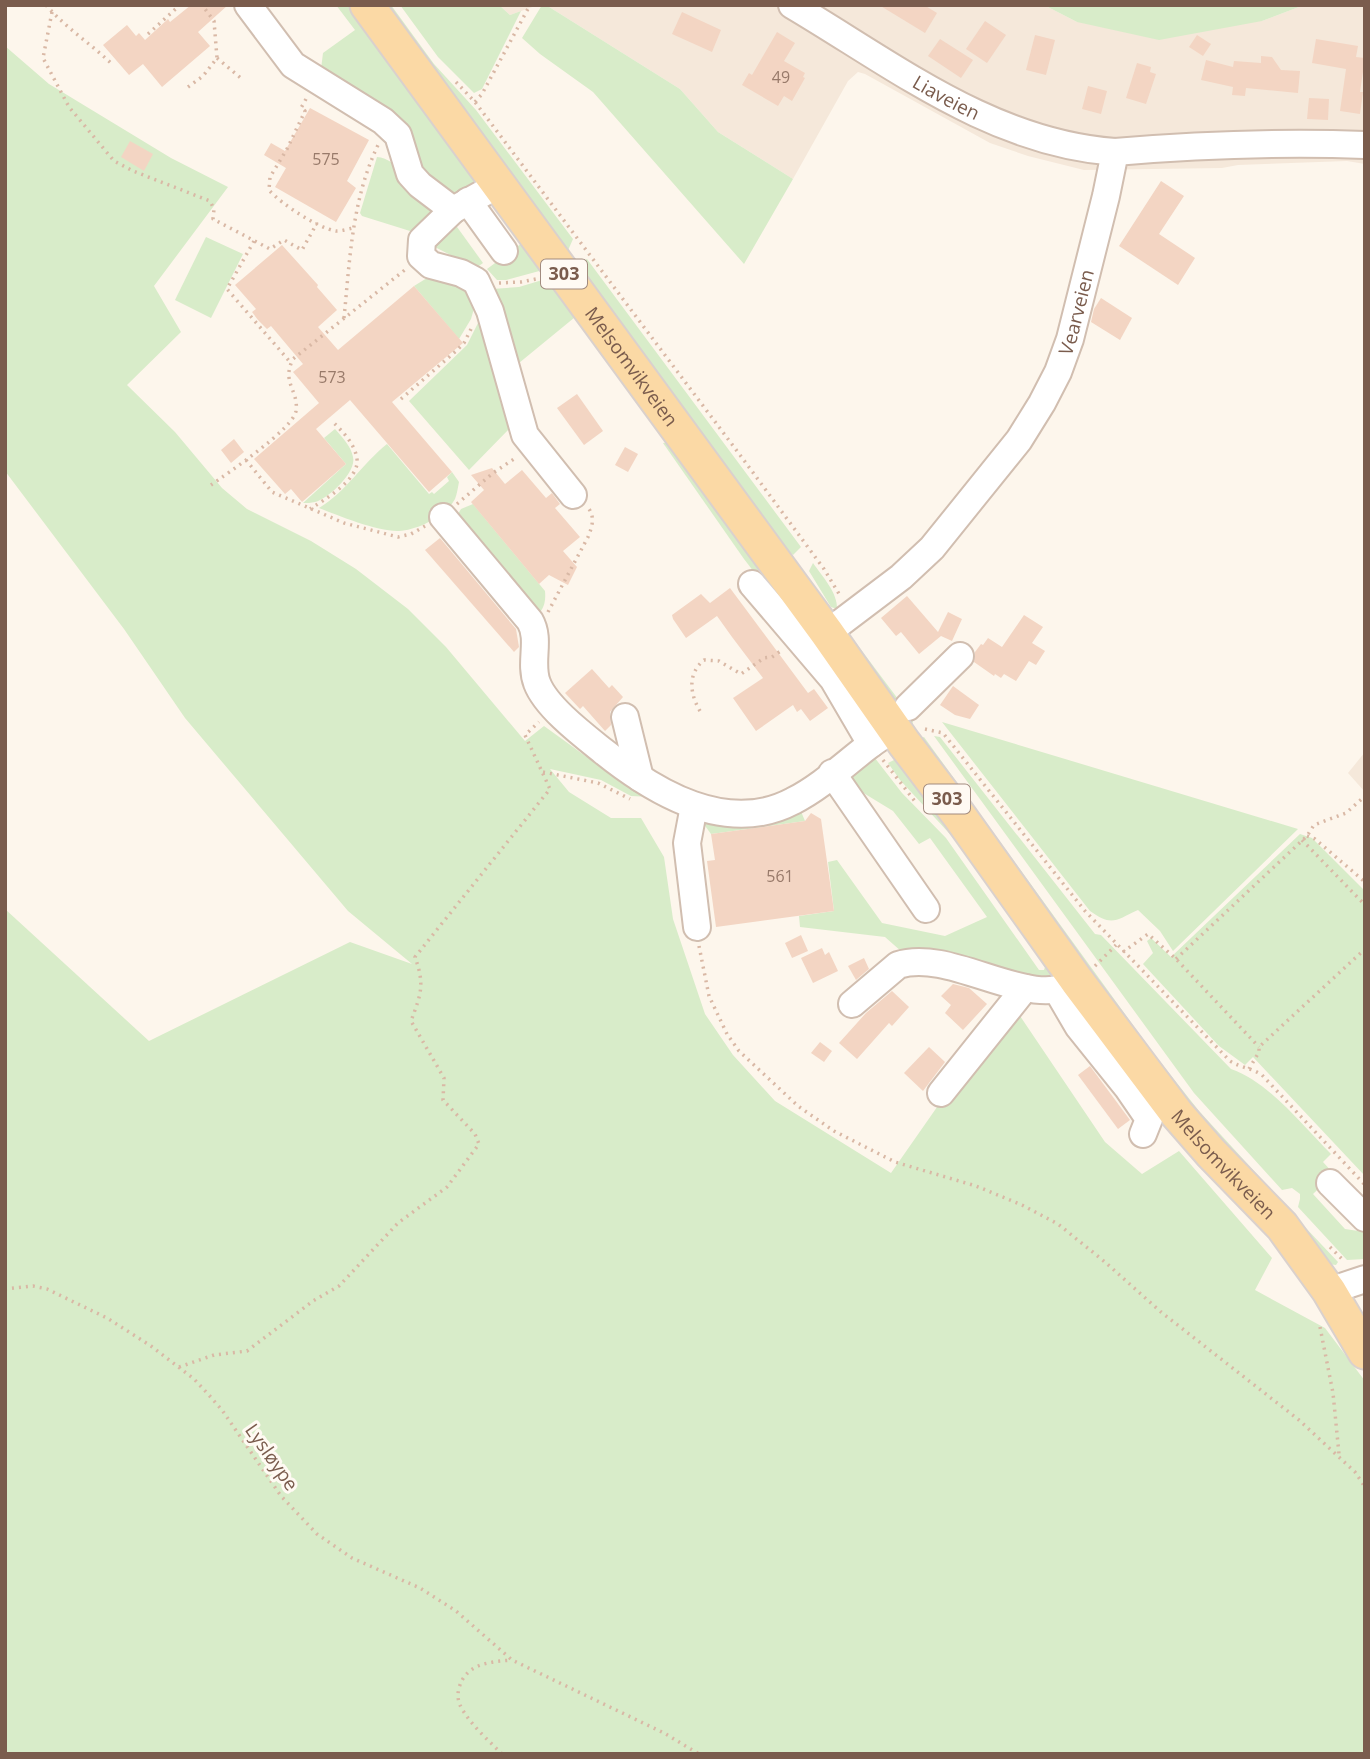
<svg xmlns="http://www.w3.org/2000/svg" width="1370" height="1759" font-family="'Open Sans',sans-serif">
	<style>
		.residential { fill: #f5e8da }
		.green { fill: #d8ecc9 }
		.building { fill: #f3d5c3 }
		.lines { fill: none; stroke-linecap: round; stroke-linejoin: round }
		.minor-casing { stroke: #d1beb0; stroke-width: 30 }
		.major-casing { stroke: #dad1cd; stroke-width: 37 }
		.path { stroke: #d9b8a5; stroke-width: 3.5; stroke-dasharray: 2 5; stroke-linecap: butt }
		.minor { stroke: #fff; stroke-width: 26 }
		.major { stroke: #fbd9a5; stroke-width: 33 }
		.labels { text-anchor: middle; stroke-width: 6; stroke-linejoin: round; paint-order: stroke }
		.number-label { font-size: 16px; fill: #987a6a }
		.shield { fill: #fffaf3; stroke: #a28b7f; stroke-width: 2 }
		.shield-label { font-size: 18px; font-weight: bold; fill: #7a5c4d }
		.street-label { font-size: 19px; fill: #7a5c4d; stroke: #fffaf3 }
	</style>
	<rect width="100%" height="100%" fill="#fdf6ec"/>
	<!-- residential -->
	<g class="residential">
		<path d="M499,5H538L510,15Z"/>
		<path d="M546,5H1044L1077,22L1262,21L1304,5H1365V164L1347,161L1238,165L1222,168L1084,170L1028,156L990,143L865,74L858,72L848,81L793,179L718,132L680,89Z"/>
		<path d="M1365,752V792L1348,773Z"/>
	</g>
	<!-- green -->
	<g class="green">
		<path d="M336,5H355L478,180L474,186L449,197L321,69L323,53L355,30Z"/>
		<path d="M379,5H391L434,64L476,110L573,239L566,255L570,261L582,262L587,259L801,547L793,555L764,531Z"/>
		<path d="M400,5H499L510,15L521,11L482,89L474,93L438,57Z"/>
		<path d="M542,5H546L680,89L718,132L793,179L744,264L593,92L540,54L522,38Z"/>
		<path d="M1044,5H1304L1262,21L1159,40L1077,22Z"/>
		<path d="M5,46L49,84L171,158L228,187L154,286L181,332L127,385L175,432L222,488L247,509L311,541L356,569L408,609L446,647L525,741L544,726C579,751 613,778 652,797L631,796L601,780L550,769L569,792L611,818H641L664,857L673,919L705,1014L733,1055L775,1101L891,1173L958,1077L1016,1010L1105,1142L1142,1174L1179,1151L1272,1258L1255,1290L1325,1328L1365,1381V1754H5V909L149,1041L350,942L412,964L348,911L185,718L124,629L5,471Z"/>
		<path d="M377,157C397,158 423,193 438,208L418,228L410,231L362,216L360,213Z"/>
		<path d="M494,203L580,313L519,363L490,293L492,289L519,287L549,278L543,270L506,280H497L487,269L522,243L492,204Z"/>
		<path d="M452,220L483,263L476,268L427,243Z"/>
		<path d="M206,237L243,254L211,318L175,300Z"/>
		<path d="M427,278L440,279L466,285L475,305L471,319L459,339L414,286Z"/>
		<path d="M485,320L511,427L469,470L409,401L467,345L478,323Z"/>
		<path d="M335,429C342,437 351,446 353,457C357,472 328,499 315,502C311,503 307,503 303,503L346,464L324,438Z"/>
		<path d="M673,442L677,445L825,664L744,559L663,443Z"/>
		<path d="M387,444L429,494L432,492L434,494L449,481L447,477L452,472L459,482C458,487 457,494 455,499C446,516 418,530 399,531C379,532 339,516 319,508C347,491 362,464 387,444Z"/>
		<path d="M473,504L545,591C546,602 544,610 535,617L458,514L461,509Z"/>
		<path d="M813,563C822,576 838,593 837,609L831,607L809,571Z"/>
		<path d="M850,635L913,719L912,731L848,637Z"/>
		<path d="M942,722L1298,829L1173,951L1160,931L1138,910C1116,920 1112,927 1090,911Z"/>
		<path d="M934,736L940,737L1095,934L1101,935L1231,1069C1269,1082 1302,1125 1331,1154L1323,1162L1334,1174L1313,1194L1345,1229L1365,1232V1259L1347,1260L1298,1207L1300,1199V1194L1292,1188L1282,1190L1194,1093Z"/>
		<path d="M924,737L1154,1054L1199,1111L1277,1196L1237,1166L1184,1106L921,738Z"/>
		<path d="M871,753L902,793L946,838L1039,970H1044L1046,964L960,845L900,780L888,763L896,759L925,799L947,818L1061,974L1051,985L902,952L885,937L800,927L799,916L834,911L828,862L837,860L882,923L945,936L987,917L930,838L919,844L893,811L852,786L851,774Z"/>
		<path d="M800,809L805,821L711,834L703,823L704,820Z"/>
		<path d="M1300,834L1312,838L1365,891V1176L1253,1057L1245,1065L1219,1046L1143,964L1153,953L1147,941L1151,938L1171,957Z"/>
		<path d="M1303,1225L1338,1262L1336,1265C1316,1263 1311,1241 1303,1225Z"/>
	</g>
	<!-- building -->
	<g class="building">
		<path d="M191,5H228L198,32L210,46L162,87L143,64L129,75L103,45L127,25L136,36L139,33L145,40L168,19L170,22Z"/>
		<path d="M879,5H924L937,13L925,33Z"/>
		<path d="M682,12L721,30L712,52L672,34Z"/>
		<path d="M985,21L1006,35L987,63L966,49Z"/>
		<path d="M777,32L795,43L784,61L805,73L803,77L805,78L792,101L784,96L778,106L742,85L749,73L752,75Z"/>
		<path d="M1035,35L1055,40L1046,75L1026,70Z"/>
		<path d="M1197,35L1211,44L1203,56L1189,47Z"/>
		<path d="M940,39L973,60L961,78L928,56Z"/>
		<path d="M1316,39L1358,46L1356,57L1365,58L1360,92H1363L1360,114L1340,111L1346,69L1312,63Z"/>
		<path d="M1261,56L1272,57L1281,70L1300,71L1298,93L1246,88L1245,96L1232,95L1233,87L1201,80L1206,60L1233,67L1234,61L1261,63Z"/>
		<path d="M1137,63L1151,67L1150,72L1156,74L1146,104L1126,98Z"/>
		<path d="M1088,86L1107,91L1101,114L1082,109Z"/>
		<path d="M1309,98L1329,99L1328,120L1307,119Z"/>
		<path d="M310,108L369,140L347,181L356,188L336,222L275,187L286,168L264,155L271,143L285,151Z"/>
		<path d="M130,141L153,154L144,171L121,157Z"/>
		<path d="M1161,181L1184,196L1159,234L1195,258L1178,285L1119,246Z"/>
		<path d="M282,245L318,285L317,287L337,310L318,327L338,350L414,286L463,343L392,402L452,472L429,492L350,400L316,429L346,464L302,502L291,489L285,494L254,459L319,403L293,372L303,364L271,326L267,329L258,320L252,312L256,309L235,285Z"/>
		<path d="M1101,298L1132,318L1120,340L1091,322L1094,309Z"/>
		<path d="M577,394L603,431L584,445L557,408Z"/>
		<path d="M234,439L244,452L231,463L221,450Z"/>
		<path d="M625,447L638,454L628,472L615,465Z"/>
		<path d="M492,468L505,484L522,470L546,498L552,493L560,504L555,508L580,537L563,551L577,567L568,585L549,575L539,584L471,502L484,490L471,475Z"/>
		<path d="M440,538L516,629L519,647L514,652L425,550Z"/>
		<path d="M730,588L808,693L814,689L828,708L810,721L801,709L797,712L793,705L756,731L733,698L763,678L732,637L717,616L686,638L673,619L672,615L701,594L710,603Z"/>
		<path d="M907,596L938,632L948,612L962,619L952,641L941,636L919,654L901,632L896,636L881,618Z"/>
		<path d="M1024,615L1043,627L1032,643L1045,651L1036,665L1029,661L1016,681L1004,674L1001,678L995,674L994,676L974,662L975,652L981,644L983,645L988,638L1002,647Z"/>
		<path d="M592,669L609,688L612,685L623,697L610,712L611,725L605,731L583,706L580,709L565,693Z"/>
		<path d="M953,686L979,705L970,719L955,715L940,705Z"/>
		<path d="M811,813L821,819L834,911L716,927L707,861L715,860L711,834L805,821Z"/>
		<path d="M801,935L808,951L792,958L785,943Z"/>
		<path d="M822,948L825,955L829,952L838,971L813,983L801,958Z"/>
		<path d="M864,958L869,969L856,980L848,966Z"/>
		<path d="M953,984L969,988L987,1004L963,1030L945,1013L951,1005L941,996Z"/>
		<path d="M892,991L909,1007L892,1026L889,1023L857,1059L839,1043L866,1013Z"/>
		<path d="M820,1042L832,1051L824,1062L811,1053Z"/>
		<path d="M929,1047L945,1062L923,1091L904,1073Z"/>
		<path d="M1090,1066L1130,1120L1118,1129L1078,1075Z"/>
	</g>
	<g class="lines">
		<!-- minor casing -->
		<g class="minor-casing">
			<g id="minor">
				<path d="M248,5L293,65L383,121L398,135L410,174L420,185L453,210L498,185"/>
				<path id="s1" d="M792,5C895,66 992,143 1115,152"/>
				<path d="M468,201L504,251"/>
				<path d="M453,210L422,240L421,256L431,265L461,273L476,281L490,311L525,435L573,495"/>
				<path d="M443,517L530,621C541,640 529,662 537,683C546,707 583,735 603,751C655,793 727,836 793,801C821,787 846,763 871,744"/>
				<path d="M752,584L833,679L871,744L884,735"/>
				<path id="s2" d="M827,633L901,577L932,548L1019,440L1042,403L1058,372L1070,339L1106,196L1115,152C1198,145 1282,142 1365,145"/>
				<path d="M908,707L960,656"/>
				<path d="M625,717L640,778"/>
				<path d="M832,773L926,909"/>
				<path d="M694,806L687,843L697,927"/>
				<path d="M1057,990L1078,1026L1127,1087L1149,1119L1143,1134"/>
				<path d="M852,1004L898,965C952,947 1033,1014 1077,981"/>
				<path d="M941,1093L1025,988"/>
				<path d="M1330,1183L1365,1218"/>
				<path d="M1329,1291L1365,1279"/>
			</g>
		</g>
		<!-- major casing -->
		<g class="major-casing">
			<g id="major">
				<path id="s3" d="M367,5L827,633L904,743L958,814L1077,981L1177,1114L1211,1153L1282,1226L1329,1291L1365,1352"/>
			</g>
		</g>
		<!-- path -->
		<g class="path">
			<path d="M46,5C66,28 91,44 113,65"/>
			<path d="M52,12L43,58L69,107L114,161L133,171L210,201L214,209L213,219L270,249L284,240L302,250L317,223"/>
			<path d="M148,34L180,5"/>
			<path d="M217,58L242,79"/>
			<path d="M456,82L475,102L743,459L824,569L841,597"/>
			<path d="M188,87L203,76L217,58L214,21L202,5"/>
			<path d="M306,99L301,108L305,111L287,149L270,177L269,190C281,204 318,228 336,231C342,231 348,229 353,228"/>
			<path d="M475,102L482,94L530,5"/>
			<path d="M254,241L227,289L291,363"/>
			<path d="M499,283L521,282L536,279"/>
			<path d="M344,318C350,258 352,198 379,143"/>
			<path d="M401,399L456,351L464,343L473,325"/>
			<path d="M246,460L272,492L344,523L398,537L411,534L425,526"/>
			<path d="M211,485C228,473 293,429 296,411C299,390 281,383 293,359L406,269"/>
			<path d="M457,504L493,473L517,457"/>
			<path d="M310,509C324,500 360,479 357,459C355,444 343,432 333,422"/>
			<path d="M548,612L588,537C592,527 595,518 589,509"/>
			<path d="M700,711C690,694 687,674 704,660L719,661L741,674L764,658L772,657L782,650"/>
			<path d="M925,729L943,733L1085,911L1230,1061C1241,1068 1252,1068 1262,1075L1365,1185"/>
			<path d="M883,760L917,804"/>
			<path d="M543,772L598,783L630,799"/>
			<path d="M1307,836L1315,839L1365,882"/>
			<path d="M1302,840L1365,905"/>
			<path d="M699,946L709,996L727,1034L739,1051L798,1106L834,1131L895,1162L976,1186L1022,1205L1058,1224L1105,1262L1161,1312L1299,1420L1355,1472L1365,1487"/>
			<path d="M1123,952L1148,934L1176,959L1259,1047"/>
			<path d="M1176,959L1307,836L1314,825L1346,813L1365,796"/>
			<path d="M1095,966L1116,945"/>
			<path d="M1249,1069L1259,1052V1047L1365,949"/>
			<path d="M1330,1247L1343,1260"/>
			<path d="M5,1289L33,1286L47,1289L107,1318L151,1346L194,1379L208,1394L222,1410L281,1496L317,1534L352,1558L420,1588L456,1611L512,1660L664,1733L699,1754"/>
			<path d="M1320,1327L1333,1393L1339,1454"/>
			<path d="M179,1367L214,1355L247,1351L313,1301L339,1286L398,1223L447,1187L479,1144L475,1134L443,1100L444,1078L411,1021C421,994 425,985 415,957L550,789L525,735L539,722"/>
			<path d="M502,1754C488,1740 472,1726 462,1709C458,1702 457,1696 459,1688C466,1663 490,1662 512,1660"/>
		</g>
		<!-- minor -->
		<use href="#minor" class="minor"/>
		<!-- major -->
		<use href="#major" class="major"/>
	</g>
	<g class="labels">
		<!-- number labels -->
		<g class="number-label">
			<text x="781" y="83">49</text>
			<text x="326" y="165">575</text>
			<text x="332" y="383">573</text>
			<text x="780" y="882">561</text>
		</g>
		<!-- shield labels -->
		<g class="shield">
			<rect x="541" y="259.5" width="46" height="29" rx="5"/>
			<rect x="924" y="784.5" width="46" height="29" rx="5"/>
		</g>
		<g class="shield-label">
			<text x="564" y="280">303</text>
			<text x="947" y="805">303</text>
		</g>
		<!-- street labels -->
		<g class="street-label">
			<text dy="7" stroke="none"><textPath href="#s1" startOffset="180">Liaveien</textPath></text>
			<text dy="7" stroke="none"><textPath href="#s2" startOffset="415">Vearveien</textPath></text>
			<text dy="7" stroke="none"><textPath href="#s3" startOffset="448">Melsomvikveien</textPath></text>
			<text dy="7" stroke="none"><textPath href="#s3" startOffset="1442">Melsomvikveien</textPath></text>
			<text transform="translate(272 1457) rotate(55)" y="7">Lysløype</text>
		</g>
	</g>
	<!-- border -->
	<rect width="1370" height="1759" fill="none" stroke="#7a5c4d" stroke-width="14"/>
</svg>
